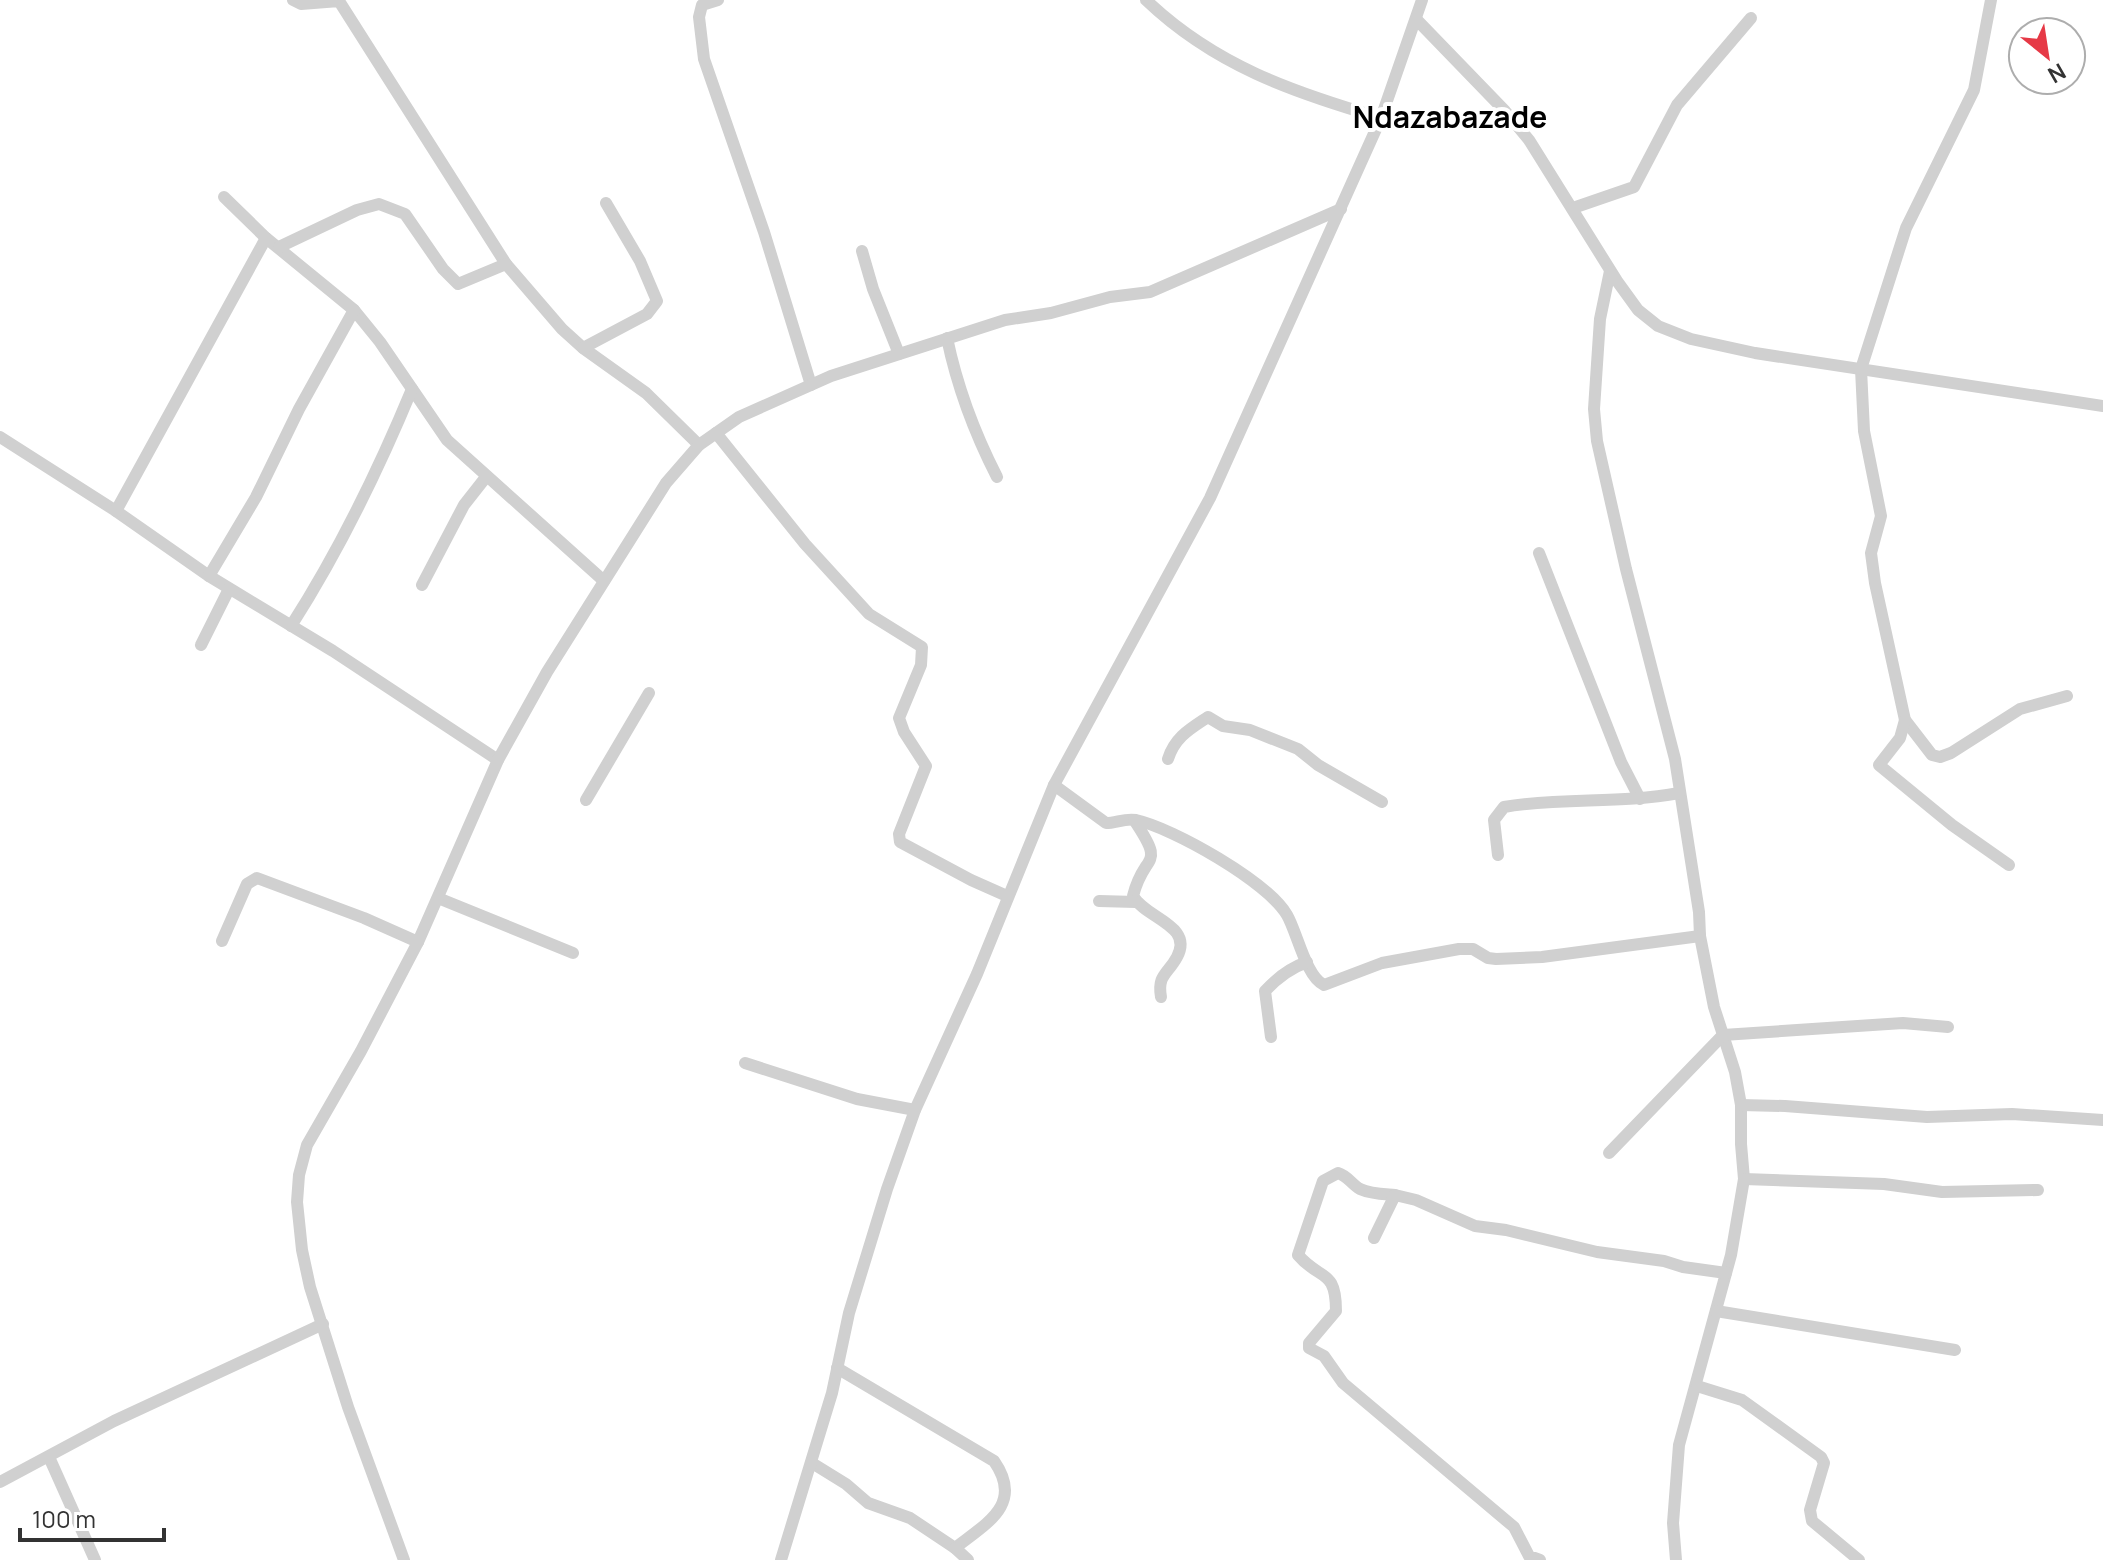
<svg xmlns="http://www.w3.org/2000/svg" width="2103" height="1560" font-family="Manrope,sans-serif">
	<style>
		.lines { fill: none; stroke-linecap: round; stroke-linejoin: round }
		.minor { stroke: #d0d0d0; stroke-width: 12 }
		.labels { text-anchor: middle; stroke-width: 8; stroke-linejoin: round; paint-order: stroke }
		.quarter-label { font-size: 30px; font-weight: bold; fill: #000; stroke: #fff }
	</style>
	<rect width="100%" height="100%" fill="#fff"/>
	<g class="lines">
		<!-- minor -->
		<g class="minor">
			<path d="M293,0L301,4L339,1L506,264L562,329L583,348L646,393L699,445"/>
			<path d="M718,0L702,5L699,17L704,59L764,232L811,385"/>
			<path d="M1146,0C1214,65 1292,92 1381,118"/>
			<path d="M1991,0L1974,90L1906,228L1861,369L1864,431L1881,516L1871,553L1875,583L1905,720L1932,755L1940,757L1951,753L2020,709L2067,696"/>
			<path d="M1416,19L1505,111L1529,140L1617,281L1638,310L1658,326L1691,339L1755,353L2103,406"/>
			<path d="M224,197L266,238L354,310L380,342L447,440L604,581"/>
			<path d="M1573,208L1634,187L1677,105L1751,18"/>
			<path d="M279,247L357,210L379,204L405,214L443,269L458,284L506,264"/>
			<path d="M862,251L873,289L899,354"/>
			<path d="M1610,271L1600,319L1594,409L1597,441L1626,569L1675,759L1699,912L1700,936L1714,1007L1735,1072L1741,1105V1144L1744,1179L1731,1255L1679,1445L1673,1523L1676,1560"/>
			<path d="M947,338C957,386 975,434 997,477"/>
			<path d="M583,348L647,314L657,301L640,261L606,203"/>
			<path d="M716,433L805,544L869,614L922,647L921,665L899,718L904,732L926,766L899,834L900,842L971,880L1007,896"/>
			<path d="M0,437L116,511L209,576L333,651L498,760"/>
			<path d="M116,511L266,238"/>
			<path d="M1539,553L1621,762L1640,799"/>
			<path d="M209,576L256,497L299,409L354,310"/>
			<path d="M422,585L464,505L486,477"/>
			<path d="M291,626C339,551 378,471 412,389"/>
			<path d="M201,645L229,589"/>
			<path d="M1905,720L1900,738L1879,765L1952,825L2009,865"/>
			<path d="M1168,759C1175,737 1190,729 1208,717L1223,726L1250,730L1298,749L1318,765L1382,802"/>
			<path d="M1054,785L1106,823C1116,823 1125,818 1136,820C1173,828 1268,882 1287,915C1297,932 1306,977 1324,985L1382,963L1459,949H1473L1488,958L1496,959L1542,957L1700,936"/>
			<path d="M586,800L649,693"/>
			<path d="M1134,820C1167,869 1144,851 1133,896C1146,919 1194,925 1177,957C1168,974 1157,975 1161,997"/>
			<path d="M1498,855L1494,820L1504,807C1561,797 1621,804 1679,793"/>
			<path d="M438,898L573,953"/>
			<path d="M1099,901L1136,902"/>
			<path d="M222,941L247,884L257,878L364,918L418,942"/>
			<path d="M1271,1037L1265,991C1277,978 1290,968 1307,962"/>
			<path d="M745,1063L857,1099L915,1110"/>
			<path d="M1741,1105L1785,1106L1927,1117L2012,1114L2103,1120"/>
			<path d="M1609,1153L1723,1035L1903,1023L1948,1027"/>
			<path d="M1744,1179L1884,1184L1942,1192L2038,1190"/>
			<path d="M1395,1195C1383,1194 1371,1194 1360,1189C1351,1184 1348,1176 1338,1173L1323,1181L1298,1255C1320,1281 1336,1268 1336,1311L1309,1343V1348L1324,1356L1343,1383L1514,1527L1529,1556L1540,1560"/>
			<path d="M1374,1238L1395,1195L1416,1200L1475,1226L1506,1230L1597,1252L1664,1261L1683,1267L1726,1273"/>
			<path d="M1716,1311L1955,1350"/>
			<path d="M1697,1386L1742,1400L1821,1457L1824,1463L1810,1510L1812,1521L1859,1560"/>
			<path d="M49,1457L95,1560"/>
			<path d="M812,1463L846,1484L868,1503L910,1518L955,1548C987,1523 1024,1504 994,1461L837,1368"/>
			<path d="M0,1482L114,1421L323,1324"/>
			<path d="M955,1548L968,1560"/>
			<path d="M404,1560L348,1407L310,1287L302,1250L297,1202L299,1175L307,1145L361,1051L418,942L498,760L547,672L666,483L699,445L739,417L831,376L1005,320L1051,313L1110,297L1150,292L1341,209"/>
			<path d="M781,1560L832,1393L849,1313L887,1189L915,1110L977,974L1054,785L1210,498L1381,118L1422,0"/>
		</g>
	</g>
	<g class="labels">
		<!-- quarter labels -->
		<g class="quarter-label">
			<text x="1450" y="128">Ndazabazade</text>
		</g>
	</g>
	<!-- north arrow -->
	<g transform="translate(2047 56) rotate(150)"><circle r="38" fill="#ffffff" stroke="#adadad" stroke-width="2"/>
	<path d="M0-6L14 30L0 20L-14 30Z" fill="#e63946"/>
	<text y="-12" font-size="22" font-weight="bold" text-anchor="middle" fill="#333333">N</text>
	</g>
	<!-- scale -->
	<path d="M20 1528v12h144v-12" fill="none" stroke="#333333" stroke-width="4"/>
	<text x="32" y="1528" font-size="24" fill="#333333" stroke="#ffffff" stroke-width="6" paint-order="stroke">100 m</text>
</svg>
